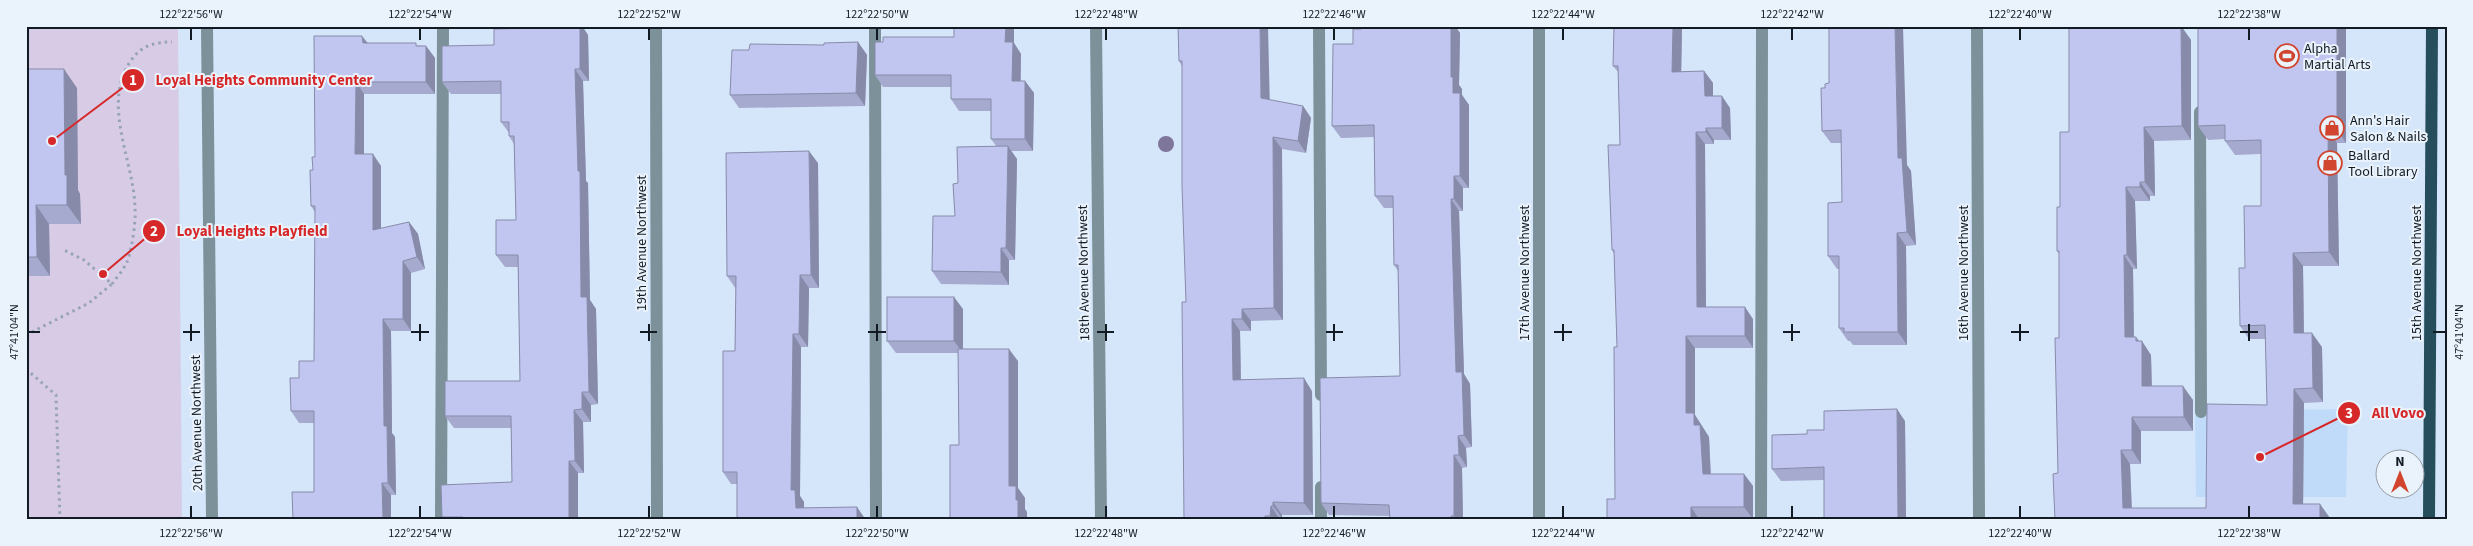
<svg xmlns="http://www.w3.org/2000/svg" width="2473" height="546" font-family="'Source Sans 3',sans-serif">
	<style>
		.built { fill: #c0dbf9 }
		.green { fill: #d8cbe6 }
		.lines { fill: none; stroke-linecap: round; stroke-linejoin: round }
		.path { stroke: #96a4b5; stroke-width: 3; stroke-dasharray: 2.5 4; stroke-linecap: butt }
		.service { stroke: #7c9199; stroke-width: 12 }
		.minor { stroke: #7c9199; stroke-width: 12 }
		.primary { stroke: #254d5b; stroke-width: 12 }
		.tree { fill: #7f769b }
		.wall { fill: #a6aacf }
		.shaded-wall { fill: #878ba9 }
		.building { fill: #c1c6f1; stroke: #878ba9 }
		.ticks { fill: none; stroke: #121a23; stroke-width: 2 }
		.labels { text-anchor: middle; stroke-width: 4; stroke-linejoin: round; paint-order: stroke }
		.poi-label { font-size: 14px; fill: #121a23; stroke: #eaf2fc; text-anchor: start }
		.street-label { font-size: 14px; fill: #121a23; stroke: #eaf2fc }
		.leader { fill: none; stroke: #d62828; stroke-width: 2 }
		.callout-dot { fill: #d62828; stroke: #eaf2fc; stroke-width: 2 }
		.mark-label { font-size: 15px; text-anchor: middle; font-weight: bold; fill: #fff }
		.callout-label { font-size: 15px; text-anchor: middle; font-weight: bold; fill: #d62828; stroke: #eaf2fc; stroke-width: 4; stroke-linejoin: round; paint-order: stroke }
		.neatline { fill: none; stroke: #121a23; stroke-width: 2 }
		.ticks-label { font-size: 12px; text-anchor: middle; fill: #121a23 }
	</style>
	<rect width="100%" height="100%" fill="#d5e6fa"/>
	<!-- built -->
	<path class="built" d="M2348,409L2346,497H2196L2195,411Z"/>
	<!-- green -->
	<path class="green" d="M95,26H178L182,520H26V28Z"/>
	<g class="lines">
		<!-- path -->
		<g class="path">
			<path d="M112,284C117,277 124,269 127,262C132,250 136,221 135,208C134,160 100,103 132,59C142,45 156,42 172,42"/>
			<path d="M26,335L89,303L112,284L84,260L62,249"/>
			<path d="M26,369L56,395L60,520"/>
		</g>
		<!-- service -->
		<g class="service">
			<path d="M875,26L876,520"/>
			<path d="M1319,26L1321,395"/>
			<path d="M2200,112L2201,412"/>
			<path d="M1321,487V520"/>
			<path d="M441,520L443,26"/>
			<path d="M1761,520L1762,26"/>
		</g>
		<!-- minor -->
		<g class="minor">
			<path d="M207,26L212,520"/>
			<path d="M656,26L657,520"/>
			<path d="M1096,26L1101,520"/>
			<path d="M1539,26V520"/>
			<path d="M1977,26L1979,520"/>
		</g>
		<!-- primary -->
		<path class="primary" d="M2429,520L2432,26"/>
	</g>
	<!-- trees -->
	<circle class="tree" cx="1166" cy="144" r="8"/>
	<!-- wall -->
	<g class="wall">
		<path d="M540,26H582L588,35L589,81H583L586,181L588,183L590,300L596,309L598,404L591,405V422H583L584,473H578V520H444L442,517L512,482L511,428H454L445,416L520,381L518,267H505L496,255L516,220L514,144L509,136V133L501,122V94H451L442,82L494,45L540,28Z"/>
		<path d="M1178,26L1269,100L1303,106L1311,118L1306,153L1282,149L1283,320L1251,321V331H1240L1241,379L1312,391L1313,515H1282V518H1279V520H1184L1186,302L1182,66L1179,61Z"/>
		<path d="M1362,26H1455L1460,33L1459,85L1462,89V95L1469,105V188H1463V211H1459L1464,374L1470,384L1472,447L1466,448L1467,467L1462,468L1463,520H1390V516L1329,515L1321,503L1400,376L1398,271L1394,265L1393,208H1384L1375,196L1374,137L1341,138L1332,126L1353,44L1361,29Z"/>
		<path d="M2181,26L2191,40V140L2154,141L2155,196H2150V201H2135L2137,269H2133L2134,337L2151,355L2152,386L2193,400V431H2141V464H2130L2132,508H2206L2267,405L2266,339H2249L2240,326L2245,268L2261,206V154L2235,155L2225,141V139L2208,140L2198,126L2346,26V143H2337L2339,266H2303L2304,333L2322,347L2323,402L2304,403L2303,504L2330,518V520H2055L2058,473L2059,338V254L2057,251L2060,207L2069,132Z"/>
		<path d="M1682,27L1681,72L1704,71L1713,83V96L1730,108L1731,140H1714V144H1705L1706,307L1753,319V348H1695V415L1709,437L1711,474H1744L1753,486V519L1607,520L1615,499L1617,347L1614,254L1612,250L1620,145L1619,73L1613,66Z"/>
		<path d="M1014,29V43L1021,54V81H1025L1034,93L1033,151H1011L1017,159L1015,260H1009V285L941,284L932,271L955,216L958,183L997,147L991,139V111H959L951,99V87H883L875,75L883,42L954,37Z"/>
		<path d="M858,42L867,55L865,106L739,108L730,95L824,45Z"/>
		<path d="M368,43L426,46L435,58V94H364V154L381,166V229L409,222L418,234L425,269L411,273V331H391L392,433L395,437L396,495L314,492V423H299L291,411L299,378L314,361L315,212L311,206L313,170L315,157Z"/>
		<path d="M26,69L77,88L78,190L80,194L81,224H49L50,276H26Z"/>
		<path d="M1829,83L1907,165L1911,171L1916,245L1906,246L1907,345H1853L1850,341H1848L1839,328V269H1837L1828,256L1842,202V143H1831L1822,131L1825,88Z"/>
		<path d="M818,163L819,288H809L808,347H801L800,496L804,502V508L737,520V484H731L723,472L735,351L736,289L727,276Z"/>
		<path d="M963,309V349L1018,361V488L1025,498V509L1027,512L959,445L958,353H896L887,341Z"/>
		<path d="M1905,421L1906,520H1824V480L1781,481L1772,469L1807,434L1824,430Z"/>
	</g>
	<!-- shaded-wall -->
	<g class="shaded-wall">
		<path d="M580,26H582L588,35L589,81L580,69Z"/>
		<path d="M1006,26H1012L1014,29V43L1021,54L1020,93L1012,81L1005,42Z"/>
		<path d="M1260,26H1268L1270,111L1261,98Z"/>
		<path d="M1450,26H1455L1460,33L1459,85L1462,89V95L1469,105V188L1460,176L1453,93L1451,77Z"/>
		<path d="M1673,26H1681L1682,27L1681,84L1672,72Z"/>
		<path d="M1895,26H1903L1907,165L1911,171L1916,245L1907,232L1898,158Z"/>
		<path d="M2181,26L2191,40V140L2182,126Z"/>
		<path d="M2337,26H2346V143L2337,129Z"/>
		<path d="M362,36L371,47L363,43Z"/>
		<path d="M858,42L867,55L865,106L856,93Z"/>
		<path d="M426,46L435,58V94L426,82Z"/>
		<path d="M64,69L77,88L78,190L80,194L81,224L67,205L65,175Z"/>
		<path d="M575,69L583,81L586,181L588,183L590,300L596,309L598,404L589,392L581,297Z"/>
		<path d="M1704,71L1713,83V108L1705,96Z"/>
		<path d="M1025,81L1034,93L1033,151L1025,139Z"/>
		<path d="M356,82L364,94V166L355,154Z"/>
		<path d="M1722,96L1730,108L1731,140L1722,128Z"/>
		<path d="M1303,106L1311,118L1306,153L1298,141Z"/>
		<path d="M2144,127L2154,141L2155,196L2145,182Z"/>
		<path d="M1706,128L1714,140V144L1706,132Z"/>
		<path d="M2328,129L2337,143L2339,266L2329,252Z"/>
		<path d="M1696,132L1705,144L1706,319L1697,307Z"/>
		<path d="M1273,137L1282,149L1283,320L1274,308Z"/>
		<path d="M1008,146L1017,159L1015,260L1006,248Z"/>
		<path d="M809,151L818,163L819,288L811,275Z"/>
		<path d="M373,154L381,166V242L373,230Z"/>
		<path d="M1454,176L1463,188V211L1454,199Z"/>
		<path d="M2140,182L2150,196V201L2140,187Z"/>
		<path d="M2126,187L2135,201L2137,269L2127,255Z"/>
		<path d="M1451,199L1459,211L1464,374L1470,384L1472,447L1464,435L1456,372Z"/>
		<path d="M36,205L49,224L50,276L37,257Z"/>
		<path d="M409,222L418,234L425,269L417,257Z"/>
		<path d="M1897,233L1906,246L1907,345L1898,332Z"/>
		<path d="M1001,248L1009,260V285L1001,272Z"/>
		<path d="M2293,253L2303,266L2304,347L2294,333Z"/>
		<path d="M2124,255L2133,269L2134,351L2125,337Z"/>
		<path d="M403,261L411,273V331L403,319Z"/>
		<path d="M800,275L809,288L808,347L799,334Z"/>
		<path d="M954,297L963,309V353L954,341Z"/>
		<path d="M1745,307L1753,319V348L1745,336Z"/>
		<path d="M1242,309L1251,321V331L1242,319Z"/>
		<path d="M383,319L391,331L392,433L395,437L396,495L388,483L384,426Z"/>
		<path d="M1232,319L1240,331L1241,392L1233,380Z"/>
		<path d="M2312,333L2322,347L2323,402L2313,388Z"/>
		<path d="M793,334L801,347L800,496L804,502V520L796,508L791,490Z"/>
		<path d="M1686,336L1695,348V415L1709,437L1711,486L1703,474L1686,413Z"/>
		<path d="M2136,337L2142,345V341L2151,355L2152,400L2142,386Z"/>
		<path d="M1009,349L1018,361V488L1025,498V509L1027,512V520H1018L1009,486Z"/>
		<path d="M1304,378L1312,391L1313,515L1304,503Z"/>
		<path d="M2183,386L2193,400V431L2184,417Z"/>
		<path d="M2294,389L2304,403L2303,518L2293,504Z"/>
		<path d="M582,392L591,405V422L582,409Z"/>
		<path d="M1897,409L1905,421L1906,520H1898Z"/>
		<path d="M574,410L583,422L584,473L575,461Z"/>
		<path d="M2132,417L2141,431V464L2132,450Z"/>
		<path d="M1458,436L1466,448L1467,467L1459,455Z"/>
		<path d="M2121,450L2130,464L2132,520L2123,508Z"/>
		<path d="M1454,455L1462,468L1463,520H1457L1454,516Z"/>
		<path d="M569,461L578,473V520H569Z"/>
		<path d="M1744,474L1753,486V519L1744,507Z"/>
		<path d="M382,483L391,495V520H383Z"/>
		<path d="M1273,502L1282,515V518L1273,506Z"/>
		<path d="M2320,504L2330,518V520H2320Z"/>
		<path d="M1271,506L1279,518V520H1273L1270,516Z"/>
		<path d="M857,507L866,520H857Z"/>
		<path d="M1691,507L1699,519V520H1691Z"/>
	</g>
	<!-- building -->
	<g class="building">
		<path d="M540,26H580V69H575L578,171H580L581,297H587L589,392H582V409L574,410L575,461H569V520H463V517H442L441,485L512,482L511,416H445V381H520L518,255H496V220H516L514,136H509V122H501V81L442,82V46L494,45V29L540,28Z"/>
		<path d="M954,26H1006L1005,42H1013L1012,81H1025V139H991V99H951V75H875V42H883V37H954Z"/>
		<path d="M1178,26H1260L1261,98L1303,106L1298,141L1273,137L1274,308L1242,309V319H1232L1233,380L1304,378V503L1273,502V506H1271L1270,516H1265V520H1184L1182,302H1186L1182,186V61H1179Z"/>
		<path d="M1362,26H1451V77H1453V93H1460V176H1454V199H1451L1456,372H1462L1464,435L1458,436L1459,455H1454V516H1451V520H1390L1389,505L1321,503L1320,378L1400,376L1398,265H1394L1393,196H1375L1374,125L1332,126L1333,44H1353V29H1361Z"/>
		<path d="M1614,26H1673L1672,72L1704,71L1705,96H1722V128H1706V132H1696L1697,307H1745V336H1686V413H1694V425H1700L1703,474H1744V507H1691V520H1607V499H1615L1614,347H1617L1614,250H1612L1608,145H1620L1618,66H1613Z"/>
		<path d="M1829,26H1895L1898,158H1902L1907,232L1897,233L1898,332H1844V328H1839V256H1828V203L1842,202L1841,130L1822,131L1821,88H1825V84L1829,83Z"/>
		<path d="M2069,26H2181L2182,126L2144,127L2145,182H2140V187H2126L2127,255H2124L2125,337H2136V341H2142V386H2183L2184,417H2132V450H2121L2123,508H2206L2207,404L2267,405L2265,325L2240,326L2239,268H2245L2244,206H2261V140L2225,141V125L2198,126V26H2337V129H2328L2329,252L2293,253L2294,333H2312L2313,388L2294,389L2293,504H2320V520H2055L2053,474L2058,473L2055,338H2059V251H2057V207H2060V132H2069Z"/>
		<path d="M314,36H362L363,43H416V46H426V82H356L355,154H373V230L409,222L417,257L403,261V319H383L384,426H387L388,483H382L383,520H293L292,492H314V411H291L290,378H299V361H314L315,206H311L310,170H313L312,157H315Z"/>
		<path d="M858,42L856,93L730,95L732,50H749L750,44L824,45V43Z"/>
		<path d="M26,69H64L65,175H67V205H36L37,257H26Z"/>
		<path d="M1008,146L1006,248H1001V272L932,271L933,216H955L953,184L958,183L957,147Z"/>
		<path d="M809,151L811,275H800L799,334H793L791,490H795L796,508L857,507V520H737V472H723V351H735L736,276H727L726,153Z"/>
		<rect x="887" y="297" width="67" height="44"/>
		<path d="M958,349H1009V486H1016V500H1018V520H950V445H959Z"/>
		<path d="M1897,409L1898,520H1824V467L1772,469V435L1807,434V430H1824V411Z"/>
	</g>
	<!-- ticks -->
	<path class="ticks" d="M191,28V40M420,28V40M649,28V40M877,28V40M1106,28V40M1334,28V40M1563,28V40M1792,28V40M2020,28V40M2249,28V40M191,324V341M420,324V341M649,324V341M877,324V341M1106,324V341M1334,324V341M1563,324V341M1792,324V341M2020,324V341M2249,324V341M28,332H40M183,332H200M411,332H429M640,332H657M868,332H886M1097,332H1114M1326,332H1343M1554,332H1572M1783,332H1800M2011,332H2029M2240,332H2258M2433,332H2446M191,506V518M420,506V518M649,506V518M877,506V518M1106,506V518M1334,506V518M1563,506V518M1792,506V518M2020,506V518M2249,506V518"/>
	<!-- icons -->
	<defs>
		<g id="stadium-ring" transform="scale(1.25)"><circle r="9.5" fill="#eaf2fc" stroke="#d1452e" stroke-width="1.5"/><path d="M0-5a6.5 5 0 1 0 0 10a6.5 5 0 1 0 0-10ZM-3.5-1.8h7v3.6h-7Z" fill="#d1452e"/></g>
		<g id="shop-ring" transform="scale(1.25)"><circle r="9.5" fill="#eaf2fc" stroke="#d1452e" stroke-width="1.5"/><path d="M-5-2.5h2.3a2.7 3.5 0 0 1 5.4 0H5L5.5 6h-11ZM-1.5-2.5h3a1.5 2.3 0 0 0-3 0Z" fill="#d1452e"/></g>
	</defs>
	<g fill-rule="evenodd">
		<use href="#stadium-ring" x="2287" y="56"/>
		<use href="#shop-ring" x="2332" y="128"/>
		<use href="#shop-ring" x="2330" y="163"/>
	</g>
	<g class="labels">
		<!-- poi labels -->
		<g class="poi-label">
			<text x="2304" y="53">Alpha<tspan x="2304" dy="16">Martial Arts</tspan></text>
			<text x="2350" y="125">Ann's Hair<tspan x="2350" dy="16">Salon &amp; Nails</tspan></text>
			<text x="2348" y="160">Ballard<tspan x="2348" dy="16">Tool Library</tspan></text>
		</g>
		<!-- street labels -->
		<g class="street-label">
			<text transform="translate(641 243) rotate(-90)" y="5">19th Avenue Northwest</text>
			<text transform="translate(1083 273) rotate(-91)" y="5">18th Avenue Northwest</text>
			<text transform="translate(1524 273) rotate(-90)" y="5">17th Avenue Northwest</text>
			<text transform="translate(1963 273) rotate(-90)" y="5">16th Avenue Northwest</text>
			<text transform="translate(2416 273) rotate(-90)" y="5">15th Avenue Northwest</text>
			<text transform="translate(196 423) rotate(-91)" y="5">20th Avenue Northwest</text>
		</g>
	</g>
	<!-- callouts -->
	<path class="leader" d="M52 141L133 80M103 274L154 231M2260 457L2349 413"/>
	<g class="callout-dot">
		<circle cx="52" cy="141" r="5"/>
		<circle cx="103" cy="274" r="5"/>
		<circle cx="2260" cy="457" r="5"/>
		<circle cx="133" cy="80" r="12"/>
		<circle cx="154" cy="231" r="12"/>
		<circle cx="2349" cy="413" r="12"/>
	</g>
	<g class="mark-label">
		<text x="133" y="85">1</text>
		<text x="154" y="236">2</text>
		<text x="2349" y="418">3</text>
	</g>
	<g class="callout-label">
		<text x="264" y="85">Loyal Heights Community Center</text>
		<text x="252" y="236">Loyal Heights Playfield</text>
		<text x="2398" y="418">All Vovo</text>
	</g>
	<!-- border -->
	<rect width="2473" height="546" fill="none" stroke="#eaf2fc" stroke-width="55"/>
	<!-- north arrow -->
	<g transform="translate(2400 474)"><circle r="24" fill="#eaf2fc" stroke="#949ca5"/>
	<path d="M0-4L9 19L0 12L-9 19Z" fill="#d1452e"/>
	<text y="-8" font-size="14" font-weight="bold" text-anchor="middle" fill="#121a23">N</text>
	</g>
	<rect x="28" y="28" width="2418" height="490" class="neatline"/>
	<g class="ticks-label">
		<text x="191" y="18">122°22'56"W</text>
		<text x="420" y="18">122°22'54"W</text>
		<text x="649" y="18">122°22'52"W</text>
		<text x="877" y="18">122°22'50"W</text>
		<text x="1106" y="18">122°22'48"W</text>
		<text x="1334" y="18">122°22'46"W</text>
		<text x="1563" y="18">122°22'44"W</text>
		<text x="1792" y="18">122°22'42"W</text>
		<text x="2020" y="18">122°22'40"W</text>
		<text x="2249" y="18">122°22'38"W</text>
		<text transform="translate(14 332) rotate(-90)" y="4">47°41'04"N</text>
		<text transform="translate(2459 332) rotate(-90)" y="4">47°41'04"N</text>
		<text x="191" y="537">122°22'56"W</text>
		<text x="420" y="537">122°22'54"W</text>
		<text x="649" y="537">122°22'52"W</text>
		<text x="877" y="537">122°22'50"W</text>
		<text x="1106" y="537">122°22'48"W</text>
		<text x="1334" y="537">122°22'46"W</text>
		<text x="1563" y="537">122°22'44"W</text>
		<text x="1792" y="537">122°22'42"W</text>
		<text x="2020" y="537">122°22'40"W</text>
		<text x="2249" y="537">122°22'38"W</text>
	</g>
</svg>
